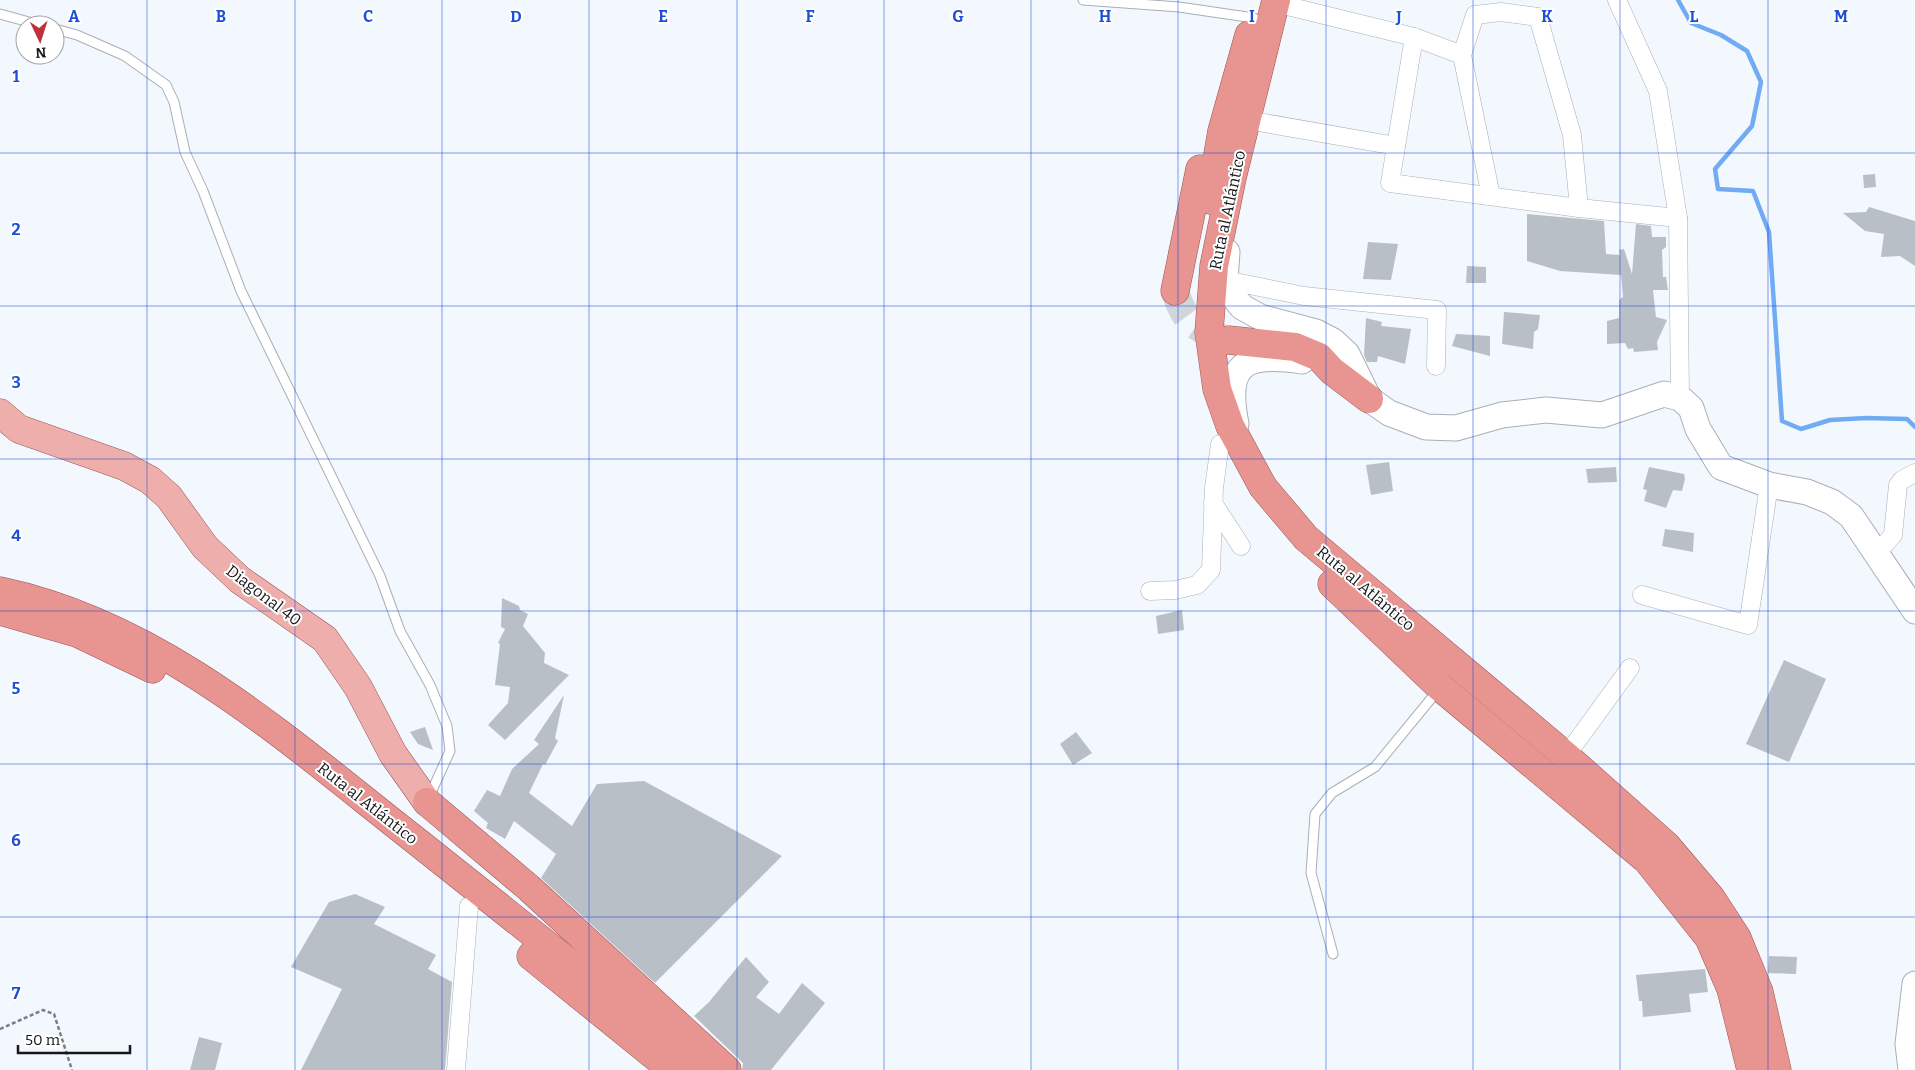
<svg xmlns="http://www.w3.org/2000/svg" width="1915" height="1070" font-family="Bitter,serif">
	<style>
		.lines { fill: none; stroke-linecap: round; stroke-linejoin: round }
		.stream { stroke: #71abf4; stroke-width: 4.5 }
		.building { fill: #b9bfc6 }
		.trunk-tunnel { stroke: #d2d6dc; stroke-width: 28; stroke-dasharray: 28 14; stroke-linecap: butt }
		.service-casing { stroke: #a9afb6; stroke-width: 11 }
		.minor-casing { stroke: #a9afb6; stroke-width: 19 }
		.secondary-casing { stroke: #a9afb6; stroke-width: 27 }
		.primary-casing { stroke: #9b5755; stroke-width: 29 }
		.trunk-casing { stroke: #9b5755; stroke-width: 29 }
		.path { stroke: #7c7f83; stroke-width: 2.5; stroke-dasharray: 4 2.5; stroke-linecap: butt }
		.service { stroke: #fff; stroke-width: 9 }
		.minor { stroke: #fff; stroke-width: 18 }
		.secondary { stroke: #fff; stroke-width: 25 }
		.primary { stroke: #eeafac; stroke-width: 28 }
		.trunk { stroke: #e89490; stroke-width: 28 }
		.grid { fill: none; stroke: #1d4ed8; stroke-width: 1; stroke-opacity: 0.55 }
		.labels { text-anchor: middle; stroke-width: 4; stroke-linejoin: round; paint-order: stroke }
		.street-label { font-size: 16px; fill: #15171a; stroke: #fff }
		.grid-label { font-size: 16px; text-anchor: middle; font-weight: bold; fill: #1d4ed8; stroke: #fff; stroke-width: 4; stroke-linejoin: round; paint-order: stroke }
	</style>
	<rect width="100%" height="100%" fill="#f3f8fe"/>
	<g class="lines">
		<!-- stream -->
		<path class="stream" d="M1678,0L1691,23L1721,35L1747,51L1761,82L1752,126L1715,169L1718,189L1753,191L1769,232L1782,421L1801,429L1830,420L1866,418L1907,419L1915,427"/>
	</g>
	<!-- building -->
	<g class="building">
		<path d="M1875,174L1876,187L1864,188L1863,175Z"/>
		<path d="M1869,207L1915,221V266L1900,256L1881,257L1884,234L1865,231L1843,213L1866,212Z"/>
		<path d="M1527,214L1604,221L1606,254L1620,255L1619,250L1624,249L1632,274L1636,224L1651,226L1652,237H1666V247L1662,250L1663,277H1666L1668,290H1653L1656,317L1667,320L1657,342L1658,350L1634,352L1633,348L1628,349L1625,343L1607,344V321L1619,318V300L1623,297L1621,275L1560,271L1527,261Z"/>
		<path d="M1368,242L1398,244L1391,280L1363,279Z"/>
		<path d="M1467,266L1486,267V283H1466Z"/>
		<path d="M1504,312L1540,315L1538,329L1534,332L1533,349L1502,344Z"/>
		<path d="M1366,318L1382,322L1381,326L1411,329L1405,364L1378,356L1377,362H1367L1364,355Z"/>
		<path d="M1456,334L1490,336V356L1452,346Z"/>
		<path d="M1389,462L1393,491L1371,495L1366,465Z"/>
		<path d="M1616,467L1617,482L1588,483L1586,469Z"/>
		<path d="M1649,467L1684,474L1685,479L1682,491L1673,490L1666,508L1644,501L1647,490L1643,489Z"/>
		<path d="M1665,529L1694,533L1693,552L1662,546Z"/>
		<path d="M502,598L519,606L520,610L528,614L523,626L545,653L544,663L569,675L505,740L488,725L508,703L510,687L495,685L500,644L498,643L505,629L501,627Z"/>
		<path d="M1182,610L1184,630L1158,634L1156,616Z"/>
		<path d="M1784,660L1826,679L1789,762L1746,744Z"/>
		<path d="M564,695L555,738L558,741L545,765L543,764L529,793L572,826L597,784L644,781L782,856L655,983L541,878L556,854L514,821L505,839L486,828L488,823L474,811L487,790L500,796L512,769L539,744L534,740Z"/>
		<path d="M425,727L433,750L418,744L410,732Z"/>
		<path d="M1076,732L1092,753L1073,765L1060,744Z"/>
		<path d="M355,894L385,907L374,924L436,955L428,969L452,982L445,1070H301L342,989L291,967L329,902Z"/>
		<path d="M1769,956L1797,957L1796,974L1768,973Z"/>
		<path d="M746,957L769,982L756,997L779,1014L802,983L825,1003L771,1070H742L743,1063L694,1016L709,1002Z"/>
		<path d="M1705,969L1708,992L1689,994L1691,1012L1643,1017L1642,1001H1639L1636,975Z"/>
		<path d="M199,1037L222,1043L215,1070H190Z"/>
	</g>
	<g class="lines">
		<!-- trunk-tunnel -->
		<path class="trunk-tunnel" d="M1175,291C1185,324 1197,330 1228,340"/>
		<!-- service casing -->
		<g class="service-casing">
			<g id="service">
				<path d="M1083,0L1179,7L1254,18"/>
				<path d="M0,14L40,25"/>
				<path d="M55,29L77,35L125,56L166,85L174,102L185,152L203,191L241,291L380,576L400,631L430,685L447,726L450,751L429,797"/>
				<path d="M1333,954L1311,873L1315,814L1332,793L1375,767L1439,689"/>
			</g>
		</g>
		<!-- minor casing -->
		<g class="minor-casing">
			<g id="minor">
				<path d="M1617,0L1658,91L1678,218L1680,398"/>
				<path d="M1275,3L1414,37L1462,55"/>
				<path d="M1414,37L1390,183L1579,208L1678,218"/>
				<path d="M1247,120L1396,146"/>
				<path d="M1491,196L1462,55L1475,15L1501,12L1538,17L1572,135L1579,208"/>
				<path d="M1225,280L1304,296L1437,310L1436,366"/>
				<path d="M1213,503L1241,546"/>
				<path d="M1876,554L1893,535L1898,485L1902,480L1915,473"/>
				<path d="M1150,591L1175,590L1197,585L1211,570L1214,488L1220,444"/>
				<path d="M1642,595L1748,625L1769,485"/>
				<path d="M1566,756L1630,668"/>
				<path d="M456,1070L469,906"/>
			</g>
		</g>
		<!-- secondary casing -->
		<g class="secondary-casing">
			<g id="secondary">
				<path d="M1227,252L1225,280L1229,291L1242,307L1260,317L1316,332L1333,341L1347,354L1369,399L1389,413L1426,427L1456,428L1502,415L1546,410L1602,415L1664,394L1680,398L1691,408L1698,429L1721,467L1769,485L1807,492L1832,502L1851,516L1915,611"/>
				<path d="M1236,424C1224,362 1245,353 1302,361"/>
				<path d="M1911,1070L1908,1044L1915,984"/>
			</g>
		</g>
		<!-- primary casing -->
		<g class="primary-casing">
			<path id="primary" d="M0,413L19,429L124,466L150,480L169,497L205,547L240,580L325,639L358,687L393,754L427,802"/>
		</g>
		<!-- trunk casing -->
		<g class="trunk-casing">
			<g id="trunk">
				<path d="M1276,0L1232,178L1214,266L1209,332L1217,389L1230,426L1263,487L1306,538L1566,756L1666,845L1711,898L1737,938L1759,992L1777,1070"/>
				<path d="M1210,200L1222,131L1249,35"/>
				<path d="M1175,291L1200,169"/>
				<path d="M1228,340L1295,347L1319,357L1332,371L1369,399"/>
				<path d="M1332,584L1440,687L1647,860L1709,938L1731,989L1751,1070"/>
				<path d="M0,591C160,625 285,738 410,836C508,914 606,991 704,1070"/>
				<path d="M0,611L77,633L152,669"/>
				<path d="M427,802L529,888L727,1070"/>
				<path d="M531,956L672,1070"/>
			</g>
		</g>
		<!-- path -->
		<path class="path" d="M0,1029L43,1010L54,1014L72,1070"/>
		<!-- service -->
		<use href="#service" class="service"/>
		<!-- minor -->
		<use href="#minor" class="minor"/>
		<!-- secondary -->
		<use href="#secondary" class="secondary"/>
		<!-- primary -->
		<use href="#primary" class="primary"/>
		<!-- trunk -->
		<use href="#trunk" class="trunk"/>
	</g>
	<!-- grid -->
	<path class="grid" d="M147,0V1070M295,0V1070M442,0V1070M589,0V1070M737,0V1070M884,0V1070M1031,0V1070M1178,0V1070M1326,0V1070M1473,0V1070M1620,0V1070M1768,0V1070M0,153H1915M0,306H1915M0,459H1915M0,611H1915M0,764H1915M0,917H1915"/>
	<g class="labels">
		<!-- street labels -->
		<g class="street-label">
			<text transform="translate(1227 210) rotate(-78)" y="6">Ruta al Atlántico</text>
			<text transform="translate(1366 588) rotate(40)" y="6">Ruta al Atlántico</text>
			<text transform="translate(264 595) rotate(37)" y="6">Diagonal 40</text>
			<text transform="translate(368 803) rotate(38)" y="6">Ruta al Atlántico</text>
		</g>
	</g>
	<g class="grid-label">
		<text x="74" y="22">A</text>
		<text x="221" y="22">B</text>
		<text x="368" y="22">C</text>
		<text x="516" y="22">D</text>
		<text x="663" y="22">E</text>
		<text x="810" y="22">F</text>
		<text x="958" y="22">G</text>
		<text x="1105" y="22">H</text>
		<text x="1252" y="22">I</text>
		<text x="1399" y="22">J</text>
		<text x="1547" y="22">K</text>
		<text x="1694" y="22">L</text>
		<text x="1841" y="22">M</text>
		<text x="16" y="82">1</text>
		<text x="16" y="235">2</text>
		<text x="16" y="388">3</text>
		<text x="16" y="541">4</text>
		<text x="16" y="694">5</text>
		<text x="16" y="846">6</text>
		<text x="16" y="999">7</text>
	</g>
	<!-- north arrow -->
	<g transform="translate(40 40) rotate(176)"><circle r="24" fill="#ffffff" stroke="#a1a2a3"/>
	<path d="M0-4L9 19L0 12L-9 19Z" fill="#bf3038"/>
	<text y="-8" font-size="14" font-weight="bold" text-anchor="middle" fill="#15171a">N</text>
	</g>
	<!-- scale -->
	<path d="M18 1045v8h112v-8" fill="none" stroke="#15171a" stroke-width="2.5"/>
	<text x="25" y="1045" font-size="15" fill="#15171a" stroke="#ffffff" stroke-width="4" paint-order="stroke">50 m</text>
</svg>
